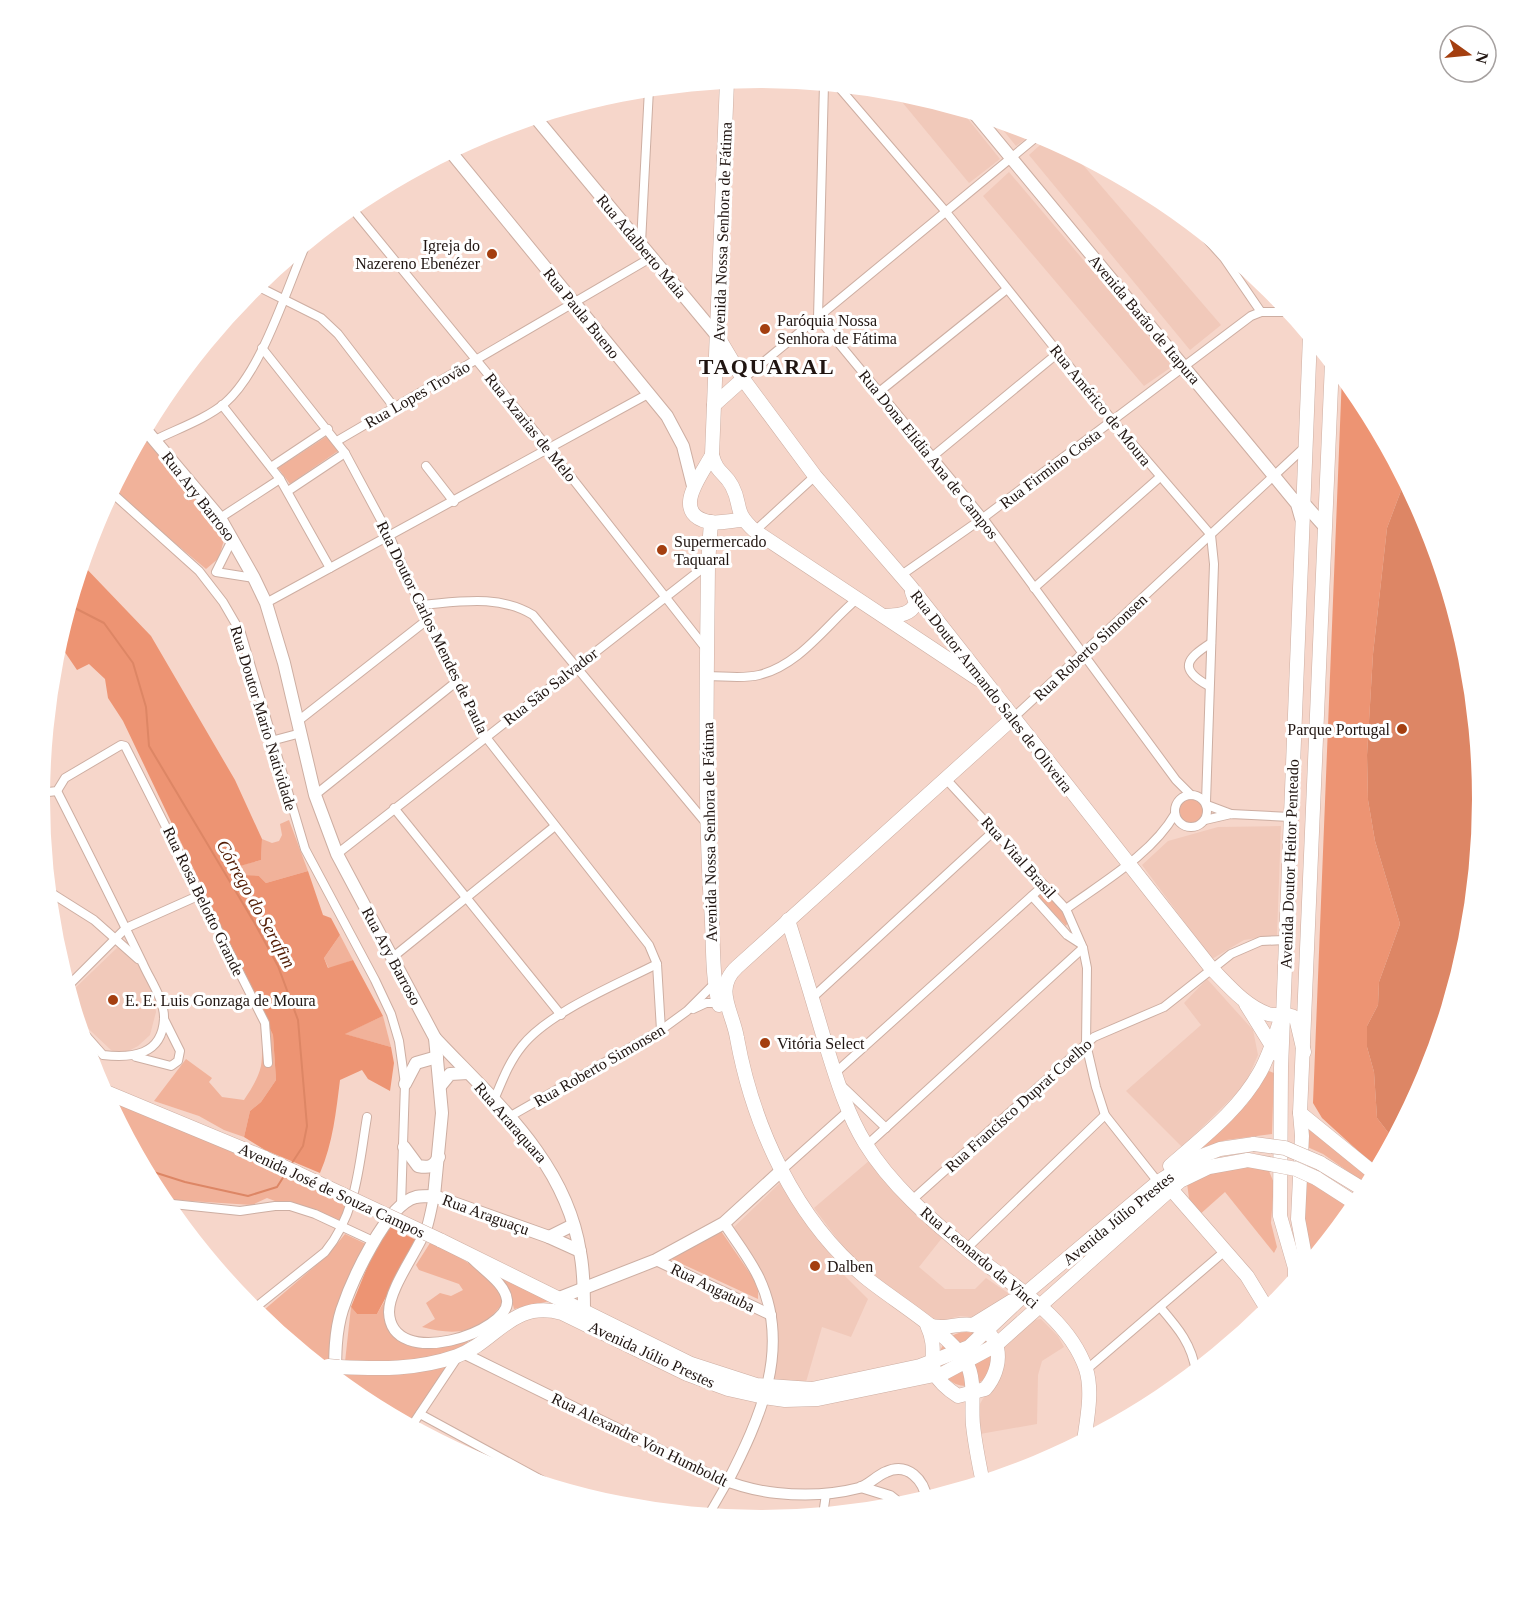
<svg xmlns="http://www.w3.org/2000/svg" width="1522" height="1599" font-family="'Times New Roman',serif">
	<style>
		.built { fill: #f1c9ba }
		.green { fill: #f1b29a }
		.forest { fill: #ed9473 }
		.water { fill: #dd8665 }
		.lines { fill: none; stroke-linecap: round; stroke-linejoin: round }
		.stream { stroke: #dd8665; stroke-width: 2 }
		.minor-casing { stroke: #cdaea2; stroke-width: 10 }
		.tertiary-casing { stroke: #cdaea2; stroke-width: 12 }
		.secondary-casing { stroke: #cdaea2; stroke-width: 14 }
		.primary-casing { stroke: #cdaea2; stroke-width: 15 }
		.trunk-casing { stroke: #cdaea2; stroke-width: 15 }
		.minor { stroke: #fff; stroke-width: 8 }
		.tertiary { stroke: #fff; stroke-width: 10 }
		.secondary { stroke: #fff; stroke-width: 12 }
		.primary { stroke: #fff; stroke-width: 14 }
		.trunk { stroke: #fff; stroke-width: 14 }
		.trunk-bridge-casing { stroke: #cdaea2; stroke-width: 15; stroke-linecap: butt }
		.trunk-bridge { stroke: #fff; stroke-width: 14 }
		.poi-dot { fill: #a43f10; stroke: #fff; stroke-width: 2 }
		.labels { text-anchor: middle; stroke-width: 6; stroke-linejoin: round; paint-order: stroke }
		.street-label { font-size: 16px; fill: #201511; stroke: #fff }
		.poi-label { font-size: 16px; fill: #201511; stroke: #fff; text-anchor: start }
		.water-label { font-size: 18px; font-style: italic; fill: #521c04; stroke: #fff }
		.district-label { font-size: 22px; font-weight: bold; letter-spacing: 1.5px; fill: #201511; stroke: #fff }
	</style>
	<rect width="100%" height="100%" fill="#f6d6ca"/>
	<!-- built -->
	<g class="built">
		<path d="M893,91L960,109L1000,159L969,183Z"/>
		<path d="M994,119L1035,132L1016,146Z"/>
		<path d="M1048,138L1071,151L1221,325L1190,350L1029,155Z"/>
		<path d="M1009,172L1173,366L1144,386L983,196Z"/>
		<path d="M1281,826L1277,935L1244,940L1212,959L1142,865L1168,841L1218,827Z"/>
		<path d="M120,945L139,964L153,992L156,1012L150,1035L138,1046L121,1055L111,1050L76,1017L69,994Z"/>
		<path d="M1207,979L1253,1030L1258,1055L1245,1085L1182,1147L1126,1091L1201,1025L1184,1003Z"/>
		<path d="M870,1160L942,1238L919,1267L945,1289H975L986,1278L1008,1293L1007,1300L979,1318L960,1316L933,1323L859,1268L814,1208Z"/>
		<path d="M782,1181L843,1274L868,1299L851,1337L822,1327L806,1382H774L777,1347L773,1310L734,1227Z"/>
		<path d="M1041,1319L1058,1336L1064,1347L1042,1361L1038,1375L1037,1424L980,1434L976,1411L985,1395L1000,1379L1003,1359L1002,1348L1030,1321Z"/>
	</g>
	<!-- green -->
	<g class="green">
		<path d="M142,434L188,487L225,536L219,558L206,569L128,504L113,487Z"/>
		<path d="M327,436L338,451L290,484L278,468Z"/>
		<circle cx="1192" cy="811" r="13"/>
		<path d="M289,820L308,871L266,883L259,876H241L239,866L261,860L262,839L272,843L279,841L282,835L280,824Z"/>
		<path d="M1044,889L1064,911L1068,922L1066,926L1038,897Z"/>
		<path d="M340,935L353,960L329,969L324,958Z"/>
		<path d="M383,1016L391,1047L344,1034Z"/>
		<path d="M266,1019L273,1035L276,1080L261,1102L250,1111L244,1137L224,1130L199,1116L154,1101L186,1059L212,1078L209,1082L222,1097L244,1100C251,1089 258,1079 261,1066C264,1050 259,1035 266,1019Z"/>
		<path d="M1269,1071L1274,1073L1272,1134L1226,1140L1195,1150L1247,1104Z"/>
		<path d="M101,1090L353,1199L341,1226L267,1198L252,1205L160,1199Z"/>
		<path d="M1306,1124L1373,1179L1369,1186L1323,1154L1303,1145Z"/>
		<path d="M1241,1166H1258L1269,1171L1274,1183L1271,1223L1277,1247L1274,1253L1225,1192L1198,1216L1190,1206L1187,1183L1201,1176Z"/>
		<path d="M1304,1179L1354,1210L1311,1262L1305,1235Z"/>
		<path d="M721,1231L758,1285V1299L667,1257Z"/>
		<path d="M345,1234L366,1244L331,1361L310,1359L257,1316L328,1255Z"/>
		<path d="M430,1243C462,1257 485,1270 505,1300C483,1332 459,1337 422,1327L435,1319L426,1303L440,1293L451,1296L463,1290L459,1284L419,1270L416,1265Z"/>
		<path d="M502,1275L550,1301L514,1309C511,1296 512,1289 501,1279Z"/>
		<path d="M387,1297L392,1331L409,1343L466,1338L468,1342C432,1367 386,1362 345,1362L351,1307L357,1314H377Z"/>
		<circle cx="966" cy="1359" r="27"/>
		<path d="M453,1361L409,1426L360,1400L342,1385L343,1370Z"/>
	</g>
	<!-- forest -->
	<g class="forest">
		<path d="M1342,375L1362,399L1405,480L1387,528L1373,654L1367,755L1368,800L1375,841L1400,924L1379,982L1378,1005L1367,1026V1047L1374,1072L1377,1118L1394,1140L1378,1169L1322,1118L1313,1103Z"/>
		<path d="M82,564L151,636L235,780L262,839L261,860L240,866L241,875L259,876L266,883L308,871L323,915L331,918L340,935L324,958L328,968L353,960L383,1016L345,1034L391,1047L394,1063L390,1091L368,1079L362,1070L340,1080C336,1112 333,1143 320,1173L265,1150L244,1137L250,1111L261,1102L276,1080L273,1035L123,721L108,698L105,679L89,664L77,670L58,642L60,637L69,631L62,627Z"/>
		<path d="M388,1226L416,1240L377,1314H357L351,1307L373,1253Z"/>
	</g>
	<!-- water -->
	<path class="water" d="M1405,480L1428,524L1469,659L1483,800L1469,941L1428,1076L1394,1140L1377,1118L1374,1072L1367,1047V1026L1378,1005L1379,982L1400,924L1375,841L1368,800L1367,755L1373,654L1387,528Z"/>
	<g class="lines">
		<!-- stream -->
		<g class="stream">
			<path d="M69,605L104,623L133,663L146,707L149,746L254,922L278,966L298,1020L307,1126L303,1146L290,1166"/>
			<path d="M144,1169L185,1182L248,1196L277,1187L286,1173"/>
		</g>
		<!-- minor casing -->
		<g class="minor-casing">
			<g id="minor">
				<path d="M824,84L818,318L983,518L1176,780L1191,795"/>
				<path d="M837,85L946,212L1113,421L1211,535L1214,564L1206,802"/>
				<path d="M351,207L550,450L707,650"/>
				<path d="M1196,227L1224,258L1261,312"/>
				<path d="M641,243L649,89"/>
				<path d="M255,285L321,318L338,334L394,407"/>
				<path d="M262,348L345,453L389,535L423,612L485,736L649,945L657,964L661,1030"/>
				<path d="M743,379L1040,134"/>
				<path d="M879,392L1007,289"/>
				<path d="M222,405L280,479L330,568"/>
				<path d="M155,440C177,429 206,419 225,403C262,371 286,290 306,244"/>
				<path d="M337,441L652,257"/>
				<path d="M932,457L1058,353"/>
				<path d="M426,466L454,502"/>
				<path d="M271,467L328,429"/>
				<path d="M288,491L345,453"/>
				<path d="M111,492L199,571L223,602L241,633L305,849L375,980L391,1014L399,1041L405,1084L401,1205"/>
				<path d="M220,518L280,479"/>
				<path d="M755,531L815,476"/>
				<path d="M233,538L216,572L254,578"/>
				<path d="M900,576L983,518L1251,316L1261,312H1290"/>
				<path d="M1034,588L1160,477"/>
				<path d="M266,603L648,394"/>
				<path d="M420,605C459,602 498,594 533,615L706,823"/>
				<path d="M708,676C724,676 743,679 759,675C800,665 826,625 857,599"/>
				<path d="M1209,686C1178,669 1186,659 1211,643"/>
				<path d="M1013,718L1307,445"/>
				<path d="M298,721L427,620"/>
				<path d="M271,741L301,733"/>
				<path d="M945,778L1066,909L1083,948L1087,968L1086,1044L1096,1087L1105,1115L1158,1182"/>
				<path d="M57,791C86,848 115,906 143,964C150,980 165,1001 164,1019C162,1056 131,1058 103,1055L80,1029"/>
				<path d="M40,793L57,791L65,778L121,745L125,746L265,1023L268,1063"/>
				<circle cx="1191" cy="811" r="16"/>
				<path d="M315,795L456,682"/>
				<path d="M1207,805L1231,814"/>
				<path d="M394,808L561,1015"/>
				<path d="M1205,820L1231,814L1290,817"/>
				<path d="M337,854L708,564"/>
				<path d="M48,891L94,920L138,959"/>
				<path d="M1032,896L1067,935L1081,944"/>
				<path d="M1066,909C1103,882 1152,854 1175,814"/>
				<path d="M393,957L555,826"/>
				<path d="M67,987L126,928L200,895"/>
				<path d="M812,998L995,830"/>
				<path d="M693,1009L706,1003H719"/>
				<path d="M136,1057L171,1066L178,1061L180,1051L164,1019"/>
				<path d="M835,1073L1044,885"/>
				<path d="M841,1085L886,1128"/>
				<path d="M494,1100C502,1081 509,1062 522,1046C549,1012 618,984 657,964"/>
				<path d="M509,1117L661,1030L687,1011L714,984"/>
				<path d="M867,1145L1083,948"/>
				<path d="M782,1170L848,1111"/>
				<path d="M912,1200L1094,1037L1164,1007L1231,954L1261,941L1285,940"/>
				<path d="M163,1203L240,1211L275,1206H290L315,1214L373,1241"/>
				<path d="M966,1249L1105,1115"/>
				<path d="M1160,1307C1178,1328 1192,1344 1196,1372"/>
				<path d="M251,1311L325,1252C357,1214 359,1164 367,1117"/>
				<path d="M1086,1370L1225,1251"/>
				<path d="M420,1414L556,1488"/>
				<path d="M411,1427L459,1355"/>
				<path d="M823,1515L826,1494"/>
				<path d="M708,1516L727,1483"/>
			</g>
		</g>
		<!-- tertiary casing -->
		<g class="tertiary-casing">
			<g id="tertiary">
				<path d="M434,1196C432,1206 430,1217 427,1227C418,1251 389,1288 389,1312C391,1372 511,1332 507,1300C505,1283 483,1270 472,1258"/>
				<path d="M724,1223C736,1241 750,1259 759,1278C792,1348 760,1419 727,1483"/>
				<path d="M656,1260L771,1315"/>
				<path d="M463,1353C520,1381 577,1409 634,1437C681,1460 725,1488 777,1493C805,1496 832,1495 859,1488C869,1485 876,1476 886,1472C908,1462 924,1480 927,1500"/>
				<path d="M861,1487L890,1496L904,1507"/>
			</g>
		</g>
		<!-- secondary casing -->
		<g class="secondary-casing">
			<g id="secondary">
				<path d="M974,113L1274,476L1297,504L1301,518"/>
				<path d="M535,117L718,337"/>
				<path d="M450,151L667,416L683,446L693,486"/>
				<path d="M145,429L220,518L254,578L266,603L284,663L315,795L337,854L435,1038L442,1113L434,1196"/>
				<path d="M1300,499L1325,527"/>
				<path d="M435,1038C494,1101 566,1161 580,1252C584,1271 584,1292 584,1311"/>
				<path d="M405,1084L416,1063L437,1057"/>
				<path d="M441,1085L450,1074L468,1073"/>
				<path d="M404,1147L418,1166C429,1168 433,1167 439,1157"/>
				<path d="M549,1237L573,1225"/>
				<path d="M559,1298L656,1260L724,1223L782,1170"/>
				<path d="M335,1379C335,1357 335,1332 342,1310C351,1283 386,1204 416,1197C422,1196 428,1196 434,1196L549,1237L580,1251"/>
			</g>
		</g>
		<!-- primary casing -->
		<g class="primary-casing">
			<g id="primary">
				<path d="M727,81L712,455C717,474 725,472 732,486C743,507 732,510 755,531L978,679"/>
				<path d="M718,337L743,379L815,476L910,586L1211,968C1228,985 1245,1006 1268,1014C1277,1017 1287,1012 1296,1018L1304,1052"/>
				<path d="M714,405L743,379"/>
				<path d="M712,455C703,473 669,513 709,522C720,524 732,520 743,520"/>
				<path d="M711,522L708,564C707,678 704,792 711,906C714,940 711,971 719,1005"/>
				<path d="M885,616C897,615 910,616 916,603L912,592"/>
				<path d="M788,920C801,961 813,1001 825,1042C836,1077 846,1112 865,1143C890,1184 932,1221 969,1251C1010,1284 1068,1316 1086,1369C1093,1391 1087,1419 1084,1441"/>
				<path d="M1246,1004L1277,1054"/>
				<path d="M1171,1189L1247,1276L1269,1312"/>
				<path d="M1307,1267L1298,1219L1302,1136L1300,1113L1332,363"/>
				<path d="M1295,1281V1268L1280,1216L1281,1068L1310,336"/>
				<path d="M927,1325C947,1331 957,1322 973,1325C1005,1333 1003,1369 985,1389L958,1396C916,1368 943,1359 927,1325Z"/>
				<path d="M973,1325L1012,1301"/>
				<path d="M983,1483C979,1464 975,1444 973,1425C971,1406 976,1379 966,1362C947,1331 894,1301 865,1277C795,1219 753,1126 737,1038C733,1012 713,989 737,967L1013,718"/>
			</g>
		</g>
		<!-- trunk casing -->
		<g class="trunk-casing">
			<g id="trunk">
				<path d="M101,1090L265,1158"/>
				<path d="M1300,1113L1375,1174"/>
				<path d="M1320,1163L1366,1191"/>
				<path d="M1170,1166C1203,1137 1239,1110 1260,1072C1270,1054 1276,1034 1282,1015"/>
				<path d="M1316,1178L1358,1205"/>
				<path d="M440,1240L691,1364L756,1385L812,1389L920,1366L969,1347L1025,1294L1158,1182L1199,1157L1220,1149L1254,1144"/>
				<path d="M339,1367C380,1369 417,1370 457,1356C496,1342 512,1299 562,1313L687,1374L728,1389L764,1397L785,1400L818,1399L944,1373L996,1345L1180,1181L1209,1167L1248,1160"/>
			</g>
		</g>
		<!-- minor -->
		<use href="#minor" class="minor"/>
		<!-- tertiary -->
		<use href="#tertiary" class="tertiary"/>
		<!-- secondary -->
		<use href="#secondary" class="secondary"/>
		<!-- primary -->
		<use href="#primary" class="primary"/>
		<!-- trunk -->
		<use href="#trunk" class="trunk"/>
		<!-- trunk-bridge casing -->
		<g class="trunk-bridge-casing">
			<g id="trunk-bridge">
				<path d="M1254,1144L1285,1148L1320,1163"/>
				<path d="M265,1158L440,1240"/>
				<path d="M1248,1160L1296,1169L1316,1178"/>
				<path d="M328,1366L339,1367"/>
			</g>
		</g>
		<!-- trunk-bridge -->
		<use href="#trunk-bridge" class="trunk-bridge"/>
	</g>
	<!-- markers -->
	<g class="poi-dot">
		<circle cx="492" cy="254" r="6"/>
		<circle cx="765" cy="329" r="6"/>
		<circle cx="662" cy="550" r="6"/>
		<circle cx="1402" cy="729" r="6"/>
		<circle cx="113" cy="1000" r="6"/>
		<circle cx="765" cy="1043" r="6"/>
		<circle cx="815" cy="1266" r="6"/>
	</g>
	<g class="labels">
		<!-- street labels -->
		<g class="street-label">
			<text transform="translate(722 232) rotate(-88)" y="6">Avenida Nossa Senhora de Fátima</text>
			<text transform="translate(642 246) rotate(50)" y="6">Rua Adalberto Maia</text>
			<text transform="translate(582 313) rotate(51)" y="6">Rua Paula Bueno</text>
			<text transform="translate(1145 319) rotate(50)" y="6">Avenida Barão de Itapura</text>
			<text transform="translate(417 394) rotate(-30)" y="6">Rua Lopes Trovão</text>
			<text transform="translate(1101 405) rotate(51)" y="6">Rua Américo de Moura</text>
			<text transform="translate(531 427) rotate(51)" y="6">Rua Azarias de Melo</text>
			<text transform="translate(929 454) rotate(51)" y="6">Rua Dona Elidia Ana de Campos</text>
			<text transform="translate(1050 468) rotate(-37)" y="6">Rua Firmino Costa</text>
			<text transform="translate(199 496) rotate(52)" y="6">Rua Ary Barroso</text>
			<text transform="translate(433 627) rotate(64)" y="6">Rua Doutor Carlos Mendes de Paula</text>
			<text transform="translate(1090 647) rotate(-43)" y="6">Rua Roberto Simonsen</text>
			<text transform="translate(550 686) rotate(-38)" y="6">Rua São Salvador</text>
			<text transform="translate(992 691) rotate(52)" y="6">Rua Doutor Armando Sales de Oliveira</text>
			<text transform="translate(264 718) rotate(73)" y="6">Rua Doutor Mario Natividade</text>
			<text transform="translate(709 832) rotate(-91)" y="6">Avenida Nossa Senhora de Fátima</text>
			<text transform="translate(1019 857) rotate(48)" y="6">Rua Vital Brasil</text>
			<text transform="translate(1289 864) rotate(-88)" y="6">Avenida Doutor Heitor Penteado</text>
			<text transform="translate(204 901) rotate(64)" y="6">Rua Rosa Belotto Grande</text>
			<text transform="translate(392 956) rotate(62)" y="6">Rua Ary Barroso</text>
			<text transform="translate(599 1065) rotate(-30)" y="6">Rua Roberto Simonsen</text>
			<text transform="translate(1018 1105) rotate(-42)" y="6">Rua Francisco Duprat Coelho</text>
			<text transform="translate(511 1122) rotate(49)" y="6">Rua Araraquara</text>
			<text transform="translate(332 1190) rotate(25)" y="6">Avenida José de Souza Campos</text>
			<text transform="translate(486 1214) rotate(20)" y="6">Rua Araguaçu</text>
			<text transform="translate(1118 1218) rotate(-39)" y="6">Avenida Júlio Prestes</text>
			<text transform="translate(980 1257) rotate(40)" y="6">Rua Leonardo da Vinci</text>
			<text transform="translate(713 1287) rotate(26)" y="6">Rua Angatuba</text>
			<text transform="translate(652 1354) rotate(25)" y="6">Avenida Júlio Prestes</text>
			<text transform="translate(640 1439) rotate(26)" y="6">Rua Alexandre Von Humboldt</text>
		</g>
		<!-- poi labels -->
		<g class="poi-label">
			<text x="480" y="251" text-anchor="end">Igreja do<tspan x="480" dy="18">Nazereno Ebenézer</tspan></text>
			<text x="777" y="326">Paróquia Nossa<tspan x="777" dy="18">Senhora de Fátima</tspan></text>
			<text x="674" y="547">Supermercado<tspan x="674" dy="18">Taquaral</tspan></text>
			<text x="1390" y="735" text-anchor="end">Parque Portugal</text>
			<text x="125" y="1006">E. E. Luis Gonzaga de Moura</text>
			<text x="777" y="1049">Vitória Select</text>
			<text x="827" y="1272">Dalben</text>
		</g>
		<!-- water labels -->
		<g class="water-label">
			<text transform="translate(256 904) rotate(61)" y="6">Córrego do Serafim</text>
		</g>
		<!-- district labels -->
		<g class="district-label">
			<text x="767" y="374">TAQUARAL</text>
		</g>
	</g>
	<!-- crop -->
	<path d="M0 0H1522V1599H0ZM50 799a711 711 0 1 1 1422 0a711 711 0 1 1-1422 0Z" fill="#fff" fill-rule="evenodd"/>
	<!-- north arrow -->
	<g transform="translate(1468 54) rotate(105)"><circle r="28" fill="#ffffff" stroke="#a6a1a0" stroke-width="1.5"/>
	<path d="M0-4.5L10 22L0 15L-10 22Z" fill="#a43f10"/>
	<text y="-9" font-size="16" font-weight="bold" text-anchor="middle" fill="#201511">N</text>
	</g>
</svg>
